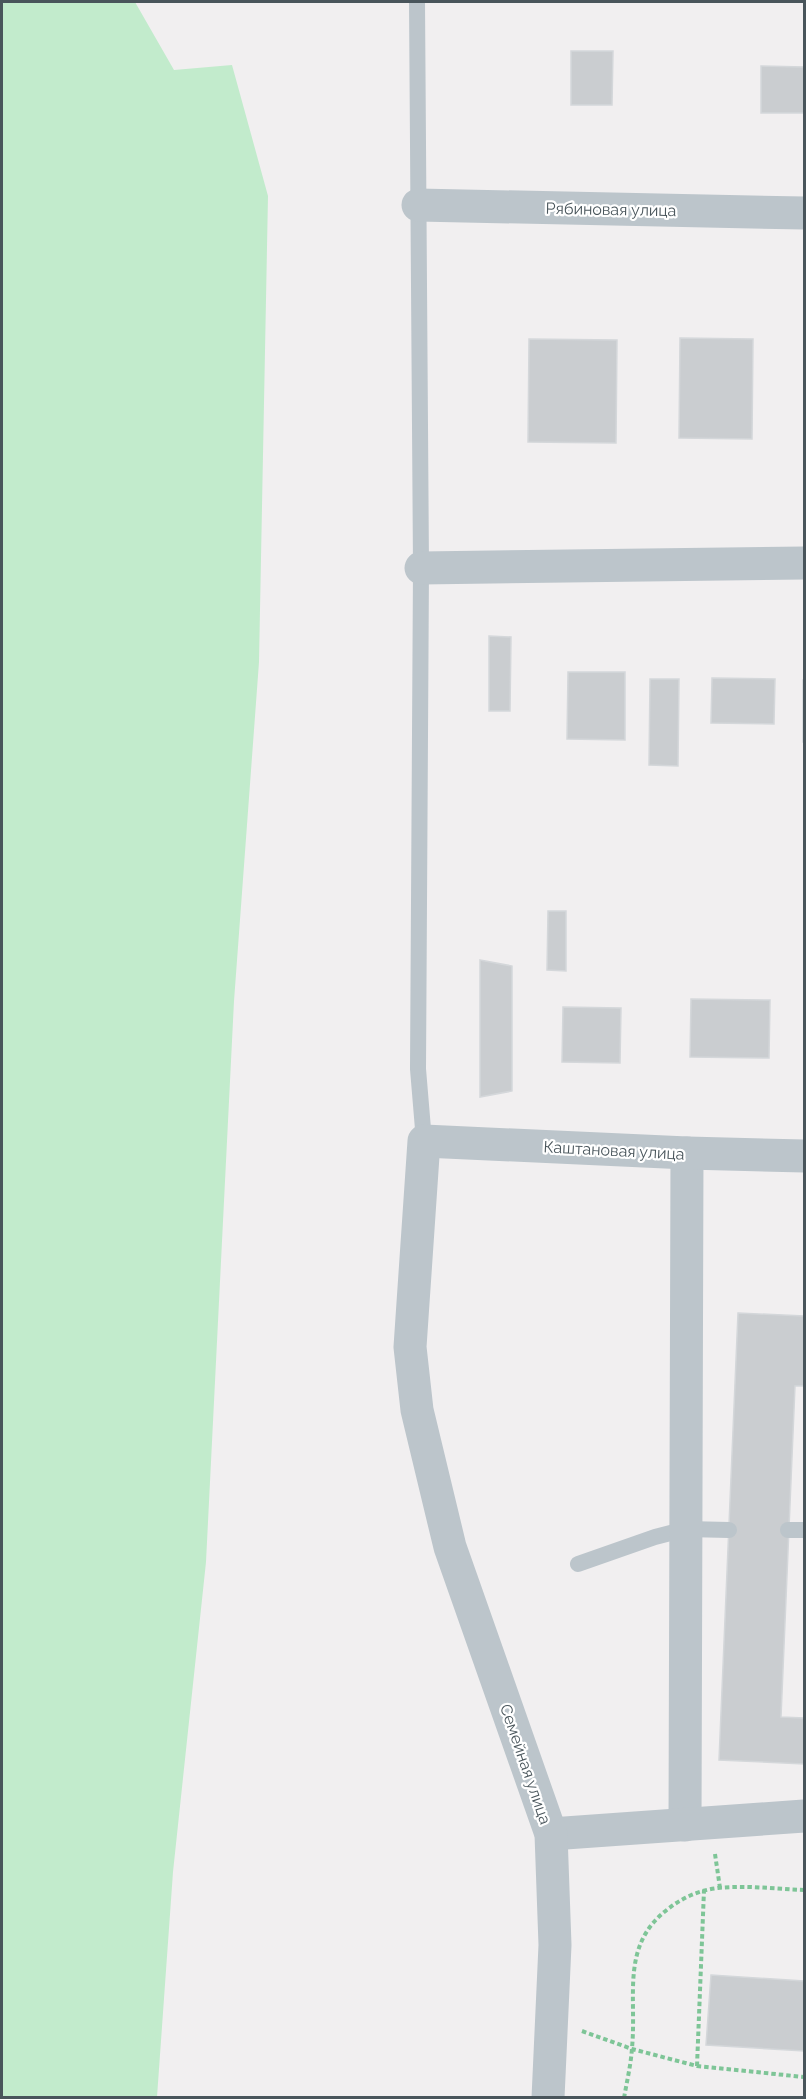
<svg xmlns="http://www.w3.org/2000/svg" width="806" height="2099" font-family="Raleway,sans-serif">
	<style>
		.green { fill: #c2ebcc }
		.building { fill: #cacdd0; stroke: #d4d7da; stroke-width: 1.5 }
		.lines { fill: none; stroke-linecap: round; stroke-linejoin: round }
		.path { stroke: #7ec597; stroke-width: 4; stroke-dasharray: 4.5 3; stroke-linecap: butt }
		.lane { stroke: #bcc5cb; stroke-width: 16 }
		.street { stroke: #bcc5cb; stroke-width: 33 }
		.labels { text-anchor: middle; stroke-width: 4.5; stroke-linejoin: round; paint-order: stroke }
		.street-label { font-size: 16px; fill: #49555b; stroke: #fff }
	</style>
	<rect width="100%" height="100%" fill="#f1eff0"/>
	<!-- green -->
	<path class="green" d="M2,2H135L174,70L232,65L268,196L259,662L234,1001L206,1562L173,1872L157,2097H2Z"/>
	<!-- building -->
	<g class="building">
		<path d="M571,51H613L612,105H571Z"/>
		<path d="M761,66L804,67V113H761Z"/>
		<path d="M680,338L753,339L752,439L679,438Z"/>
		<path d="M529,339L617,340L616,443L528,442Z"/>
		<path d="M489,636L511,637L510,711H489Z"/>
		<path d="M568,672H625V740L567,739Z"/>
		<path d="M712,678L775,679L774,724L711,723Z"/>
		<path d="M650,679H679L678,766L649,765Z"/>
		<rect x="803" y="680" width="1" height="62"/>
		<path d="M548,911H566V971L547,970Z"/>
		<path d="M480,960L512,966V1091L480,1097Z"/>
		<path d="M691,999L770,1000L769,1058L690,1057Z"/>
		<path d="M563,1007L621,1008L620,1063L562,1062Z"/>
		<path d="M738,1313L804,1316V1386H795L781,1717L804,1718V1764L719,1760Z"/>
		<path d="M711,1975L804,1981V2051L706,2045Z"/>
	</g>
	<g class="lines">
		<!-- path -->
		<g class="path">
			<path d="M715,1854L720,1888"/>
			<path d="M582,2031L632,2049L697,2066L804,2077"/>
			<path d="M697,2066L704,1890"/>
			<path d="M624,2098C627,2081 631,2064 632,2048C637,1996 620,1945 668,1909C682,1898 699,1890 718,1888C746,1885 776,1889 804,1890"/>
		</g>
		<!-- lane -->
		<g class="lane">
			<path d="M417,2L421,568L418,1069L424,1141"/>
			<path d="M788,1530H804"/>
			<path d="M578,1564L655,1537L686,1529L729,1530"/>
		</g>
		<!-- street -->
		<g class="street">
			<path d="M418,205L804,213"/>
			<path d="M421,568L804,563"/>
			<path d="M685,1825L687,1153"/>
			<path d="M551,1834L804,1816"/>
			<path d="M548,2098L555,1945L551,1834L450,1547L417,1410L410,1347L424,1141L687,1153L804,1156"/>
		</g>
	</g>
	<g class="labels">
		<!-- street labels -->
		<g class="street-label">
			<text transform="translate(611 209) rotate(1)" y="6">Рябиновая улица</text>
			<text transform="translate(614 1150) rotate(3)" y="6">Каштановая улица</text>
			<text transform="translate(526 1764) rotate(71)" y="6">Семейная улица</text>
		</g>
	</g>
	<!-- border -->
	<rect width="806" height="2099" fill="none" stroke="#49555b" stroke-width="6"/>
</svg>
